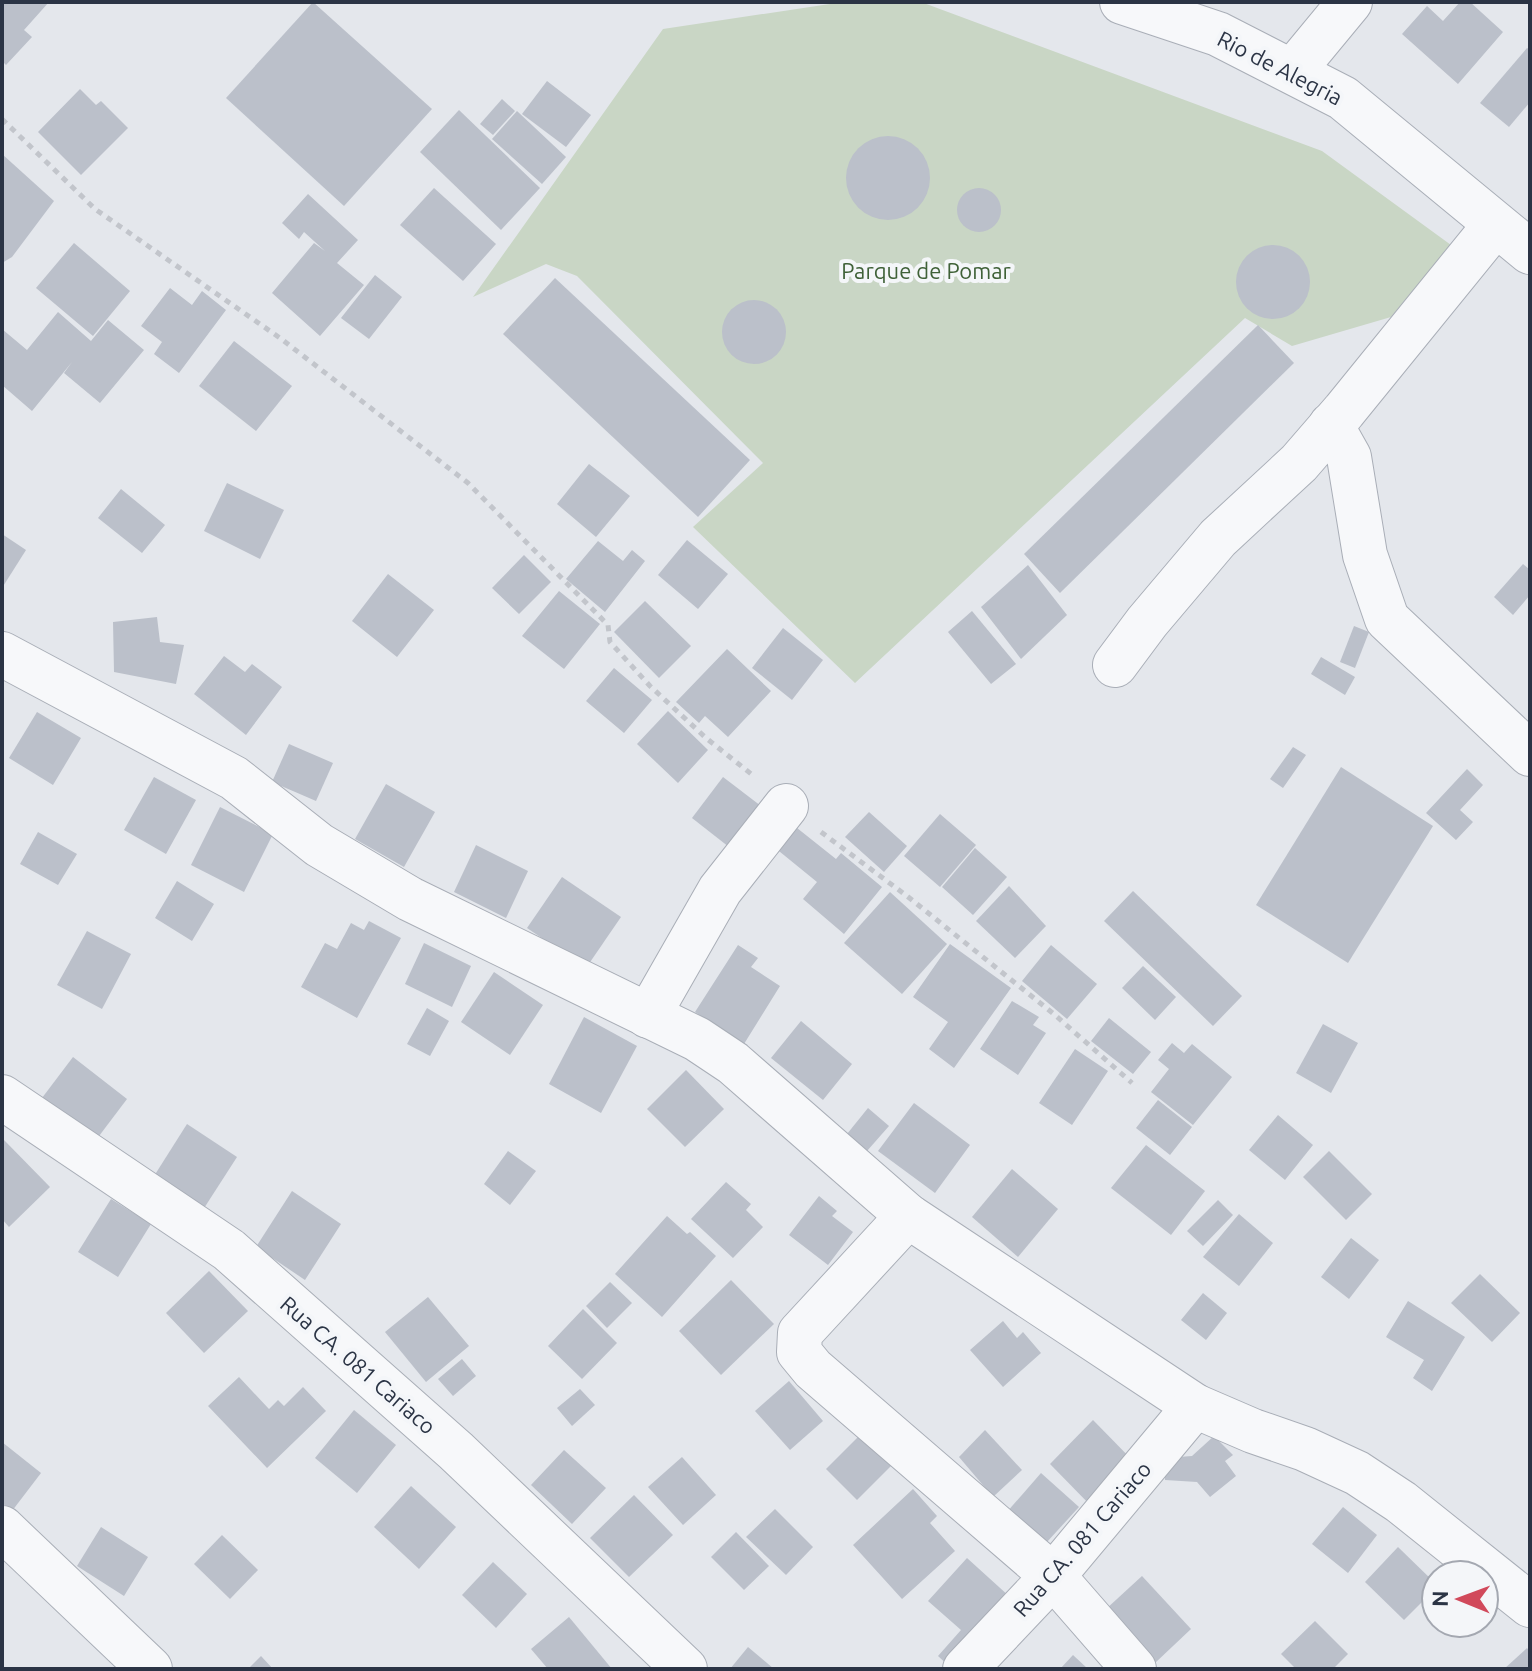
<svg xmlns="http://www.w3.org/2000/svg" width="1532" height="1671" font-family="Ubuntu,sans-serif">
	<style>
		.green { fill: #c9d6c5 }
		.building { fill: #bbc0ca }
		.lines { fill: none; stroke-linecap: round; stroke-linejoin: round }
		.minor-casing { stroke: #a9aeb7; stroke-width: 46 }
		.path { stroke: #c2c5cb; stroke-width: 5; stroke-dasharray: 6 6; stroke-linecap: butt }
		.minor { stroke: #f7f8fa; stroke-width: 44 }
		.labels { text-anchor: middle; stroke-width: 8; stroke-linejoin: round; paint-order: stroke }
		.street-label { font-size: 22px; fill: #2b3445; stroke: #f4f6f9 }
		.park-label { font-size: 22px; fill: #3f6138; stroke: #f4f6f9 }
	</style>
	<rect width="100%" height="100%" fill="#e4e7ec"/>
	<!-- green -->
	<path class="green" d="M843,2H921L1322,151L1451,245L1391,317L1292,346L1245,318L855,683L693,527L763,463L577,276L546,264L473,297L663,29Z"/>
	<!-- building -->
	<g class="building">
		<path d="M2,2H49L24,30L32,37L6,65L2,61Z"/>
		<path d="M313,2L432,109L344,206L226,98Z"/>
		<path d="M1460,2H1470L1503,32L1458,84L1402,34L1427,6L1443,21Z"/>
		<path d="M1527,48L1530,50V102L1509,127L1480,103Z"/>
		<path d="M547,81L591,115L566,147L522,114Z"/>
		<path d="M80,89L96,105L101,101L128,128L81,175L38,132Z"/>
		<path d="M502,99L515,111L493,135L480,124Z"/>
		<path d="M459,110L540,188L501,230L420,152Z"/>
		<path d="M517,111L566,157L542,184L492,139Z"/>
		<circle cx="888" cy="178" r="42"/>
		<path d="M2,154L54,201L12,257L2,263Z"/>
		<path d="M434,188L496,244L463,281L400,225Z"/>
		<circle cx="979" cy="210" r="22"/>
		<path d="M308,194L358,240L337,263L364,285L320,336L272,293L314,243L325,251L304,232L299,239L282,223Z"/>
		<path d="M74,243L130,291L93,336L36,288Z"/>
		<circle cx="1273" cy="282" r="37"/>
		<path d="M375,275L402,297L369,339L341,318Z"/>
		<path d="M555,278L750,460L698,517L503,334Z"/>
		<path d="M170,288L192,305L202,291L226,310L179,373L154,354L162,342L141,326Z"/>
		<circle cx="754" cy="332" r="32"/>
		<path d="M58,312L91,341L108,320L144,350L100,403L64,373L72,362L32,411L2,385V329L27,350Z"/>
		<path d="M1258,325L1294,363L1060,593L1024,554Z"/>
		<path d="M234,341L292,386L256,431L199,386Z"/>
		<path d="M589,464L630,496L596,537L557,504Z"/>
		<path d="M227,483L284,510L260,559L204,531Z"/>
		<path d="M121,489L165,525L142,553L98,518Z"/>
		<path d="M2,534L26,550L2,588Z"/>
		<path d="M687,540L728,574L698,609L658,575Z"/>
		<path d="M598,541L623,561L632,550L645,561L605,612L566,579Z"/>
		<path d="M524,555L551,582L519,614L492,588Z"/>
		<path d="M1523,564L1530,570V595L1513,615L1494,597Z"/>
		<path d="M1028,565L1067,615L1021,659L981,607Z"/>
		<path d="M388,574L434,610L397,657L352,621Z"/>
		<path d="M559,591L600,624L564,669L522,636Z"/>
		<path d="M645,601L691,646L659,678L614,632Z"/>
		<path d="M972,611L1016,664L991,684L948,632Z"/>
		<path d="M157,617L160,642L184,645L176,684L114,672L113,622Z"/>
		<path d="M1354,626L1369,632L1355,668L1340,662Z"/>
		<path d="M783,628L823,660L792,700L752,668Z"/>
		<path d="M727,649L771,691L728,737L705,716L699,723L676,702Z"/>
		<path d="M224,656L245,672L252,664L282,687L246,735L194,694Z"/>
		<path d="M1321,657L1355,677L1345,695L1311,674Z"/>
		<path d="M614,668L652,700L624,733L586,701Z"/>
		<path d="M668,711L708,750L678,783L637,744Z"/>
		<path d="M37,712L81,738L53,785L9,758Z"/>
		<path d="M289,744L333,763L316,801L272,782Z"/>
		<path d="M1293,747L1306,755L1283,788L1270,779Z"/>
		<path d="M1341,767L1433,826L1348,963L1256,905Z"/>
		<path d="M1467,769L1483,785L1460,810L1473,822L1456,840L1426,813Z"/>
		<path d="M154,777L196,800L166,854L124,830Z"/>
		<path d="M723,777L761,806L729,847L692,818Z"/>
		<path d="M386,784L435,812L404,867L355,839Z"/>
		<path d="M220,807L273,834L244,892L191,865Z"/>
		<path d="M869,812L907,846L884,872L845,837Z"/>
		<path d="M940,814L976,845L940,887L904,856Z"/>
		<path d="M792,824L836,859L841,853L882,887L844,934L803,899L817,882L774,847Z"/>
		<path d="M38,832L77,854L58,885L20,864Z"/>
		<path d="M476,845L528,871L506,918L454,892Z"/>
		<path d="M975,848L1007,877L973,915L942,887Z"/>
		<path d="M562,877L621,917L586,968L527,928Z"/>
		<path d="M177,881L214,904L192,941L155,918Z"/>
		<path d="M1009,886L1046,926L1015,958L976,921Z"/>
		<path d="M1133,891L1242,996L1213,1026L1104,921Z"/>
		<path d="M890,892L947,944L902,994L844,943Z"/>
		<path d="M369,921L401,938L357,1018L301,987L325,943L337,949L351,923L364,930Z"/>
		<path d="M87,931L131,954L102,1009L57,985Z"/>
		<path d="M424,943L471,966L452,1007L405,984Z"/>
		<path d="M950,944L1011,988L954,1068L929,1049L948,1022L913,997Z"/>
		<path d="M738,945L758,958L751,967L780,986L744,1044L695,1012Z"/>
		<path d="M1051,945L1097,984L1067,1019L1022,981Z"/>
		<path d="M1143,966L1176,997L1155,1020L1122,988Z"/>
		<path d="M494,972L543,1005L510,1055L461,1022Z"/>
		<path d="M1012,1001L1039,1017L1033,1025L1046,1033L1018,1075L980,1049Z"/>
		<path d="M427,1008L449,1021L430,1056L407,1044Z"/>
		<path d="M584,1017L637,1046L601,1113L549,1084Z"/>
		<path d="M1109,1018L1151,1052L1133,1074L1091,1041Z"/>
		<path d="M801,1021L852,1064L823,1100L771,1058Z"/>
		<path d="M1323,1024L1358,1043L1331,1093L1296,1073Z"/>
		<path d="M1172,1043L1184,1053L1192,1044L1232,1077L1193,1125L1151,1092L1169,1069L1158,1060Z"/>
		<path d="M1075,1049L1108,1071L1072,1125L1039,1103Z"/>
		<path d="M73,1057L127,1099L96,1140L42,1098Z"/>
		<path d="M686,1070L724,1109L685,1147L647,1109Z"/>
		<path d="M1158,1100L1192,1127L1170,1155L1136,1128Z"/>
		<path d="M914,1103L970,1145L935,1193L878,1151Z"/>
		<path d="M868,1108L889,1126L867,1151L847,1134Z"/>
		<path d="M1278,1115L1313,1145L1285,1180L1249,1150Z"/>
		<path d="M187,1124L237,1157L199,1216L149,1184Z"/>
		<path d="M4,1140L50,1187L9,1227L2,1219V1142Z"/>
		<path d="M1146,1145L1205,1191L1171,1235L1111,1188Z"/>
		<path d="M508,1151L536,1171L510,1205L484,1184Z"/>
		<path d="M1329,1151L1372,1194L1346,1220L1303,1177Z"/>
		<path d="M1012,1169L1058,1209L1018,1257L972,1217Z"/>
		<path d="M726,1182L751,1204L746,1210L763,1227L733,1258L691,1219Z"/>
		<path d="M292,1191L341,1224L305,1280L256,1247Z"/>
		<path d="M819,1196L837,1211L832,1216L853,1232L828,1265L789,1235Z"/>
		<path d="M111,1199L151,1224L118,1277L78,1252Z"/>
		<path d="M1218,1200L1233,1215L1203,1246L1187,1231Z"/>
		<path d="M1239,1214L1273,1243L1239,1286L1203,1257Z"/>
		<path d="M667,1216L687,1234L690,1232L716,1256L662,1317L615,1274Z"/>
		<path d="M1351,1238L1379,1260L1349,1299L1321,1277Z"/>
		<path d="M209,1271L248,1311L204,1353L166,1313Z"/>
		<path d="M1480,1274L1520,1313L1492,1342L1451,1303Z"/>
		<path d="M731,1280L774,1324L721,1375L679,1331Z"/>
		<path d="M610,1282L632,1303L607,1328L586,1306Z"/>
		<path d="M1203,1293L1227,1313L1206,1340L1181,1320Z"/>
		<path d="M428,1297L469,1346L426,1382L385,1332Z"/>
		<path d="M1408,1301L1465,1337L1432,1391L1413,1378L1424,1360L1386,1337Z"/>
		<path d="M583,1309L617,1343L582,1379L548,1346Z"/>
		<path d="M1003,1321L1017,1338L1023,1332L1041,1353L1003,1387L970,1350Z"/>
		<path d="M462,1359L476,1376L453,1396L438,1379Z"/>
		<path d="M239,1377L269,1409L278,1400L284,1406L303,1387L326,1411L267,1468L208,1406Z"/>
		<path d="M789,1381L823,1421L790,1450L755,1411Z"/>
		<path d="M580,1389L595,1405L572,1426L557,1408Z"/>
		<path d="M354,1410L396,1445L357,1493L315,1458Z"/>
		<path d="M1093,1420L1139,1467L1096,1511L1050,1464Z"/>
		<path d="M985,1430L1022,1470L993,1497L959,1457Z"/>
		<path d="M860,1435L891,1466L857,1500L826,1469Z"/>
		<path d="M1214,1436L1233,1455L1225,1461L1236,1476L1210,1497L1197,1482L1165,1480V1458L1192,1456Z"/>
		<path d="M2,1442L41,1473L12,1511L2,1503Z"/>
		<path d="M564,1450L606,1488L572,1524L531,1485Z"/>
		<path d="M682,1457L716,1495L683,1525L648,1487Z"/>
		<path d="M1041,1473L1079,1507L1036,1554L1000,1520Z"/>
		<path d="M411,1486L456,1527L419,1569L374,1527Z"/>
		<path d="M913,1489L937,1516L930,1523L955,1551L902,1599L853,1545Z"/>
		<path d="M634,1495L673,1535L629,1577L590,1538Z"/>
		<path d="M1343,1507L1377,1535L1348,1573L1312,1544Z"/>
		<path d="M775,1509L813,1547L786,1575L746,1537Z"/>
		<path d="M101,1527L148,1557L124,1596L77,1566Z"/>
		<path d="M736,1532L769,1566L744,1590L711,1557Z"/>
		<path d="M222,1535L258,1570L230,1599L194,1564Z"/>
		<path d="M1398,1547L1436,1584V1588L1404,1620L1365,1582Z"/>
		<path d="M967,1558L1033,1618L952,1669L938,1656L961,1630L928,1601Z"/>
		<path d="M493,1562L527,1594L496,1628L462,1595Z"/>
		<path d="M1142,1576L1191,1629L1155,1663L1105,1610Z"/>
		<path d="M569,1617L612,1669H548L531,1649Z"/>
		<path d="M1315,1621L1348,1654L1333,1669H1296L1281,1654Z"/>
		<path d="M748,1647L774,1669H730Z"/>
		<path d="M1527,1648L1530,1652V1669H1504Z"/>
		<path d="M1073,1655L1088,1669H1060Z"/>
		<path d="M261,1656L273,1669H248Z"/>
	</g>
	<g class="lines">
		<!-- minor casing -->
		<g class="minor-casing">
			<g id="minor">
				<path d="M1122,2L1218,34L1343,98L1530,252"/>
				<path d="M1293,71L1350,2"/>
				<path d="M1331,425L1349,457L1365,555L1387,619L1530,754"/>
				<path d="M2,654L234,778L319,845L410,899L697,1039L733,1063L908,1216L1195,1406L1253,1431L1305,1449L1357,1473L1401,1502L1530,1605"/>
				<path d="M1115,665L1147,622L1218,538L1299,463L1344,411L1495,225"/>
				<path d="M648,1016L720,890L786,806"/>
				<path d="M2,1097L229,1250L456,1451L685,1669"/>
				<path d="M908,1216L800,1333L799,1352L813,1369L1053,1576L1134,1669"/>
				<path d="M2,1528L150,1669"/>
				<path d="M965,1669L1053,1576L1195,1406"/>
			</g>
		</g>
		<!-- path -->
		<g class="path">
			<path d="M2,119L95,209L280,338L468,483L608,625L610,642L650,686L706,738L755,777"/>
			<path d="M821,832L907,896L1055,1015L1132,1083"/>
		</g>
		<!-- minor -->
		<use href="#minor" class="minor"/>
	</g>
	<g class="labels">
		<!-- street labels -->
		<g class="street-label">
			<text transform="translate(1280 68) rotate(27)" y="8">Rio de Alegria</text>
			<text transform="translate(358 1365) rotate(41)" y="8">Rua CA. 081 Cariaco</text>
			<text transform="translate(1082 1539) rotate(-49)" y="8">Rua CA. 081 Cariaco</text>
		</g>
		<!-- park labels -->
		<g class="park-label">
			<text x="926" y="279">Parque de Pomar</text>
		</g>
	</g>
	<!-- border -->
	<rect width="1532" height="1671" fill="none" stroke="#2b3445" stroke-width="8"/>
	<!-- north arrow -->
	<g transform="translate(1460 1599) rotate(271)"><circle r="38" fill="#f4f6f9" stroke="#a4a8b1" stroke-width="2"/>
	<path d="M0-6L14 30L0 20L-14 30Z" fill="#d1495b"/>
	<text y="-12" font-size="22" font-weight="bold" text-anchor="middle" fill="#2b3445">N</text>
	</g>
</svg>
